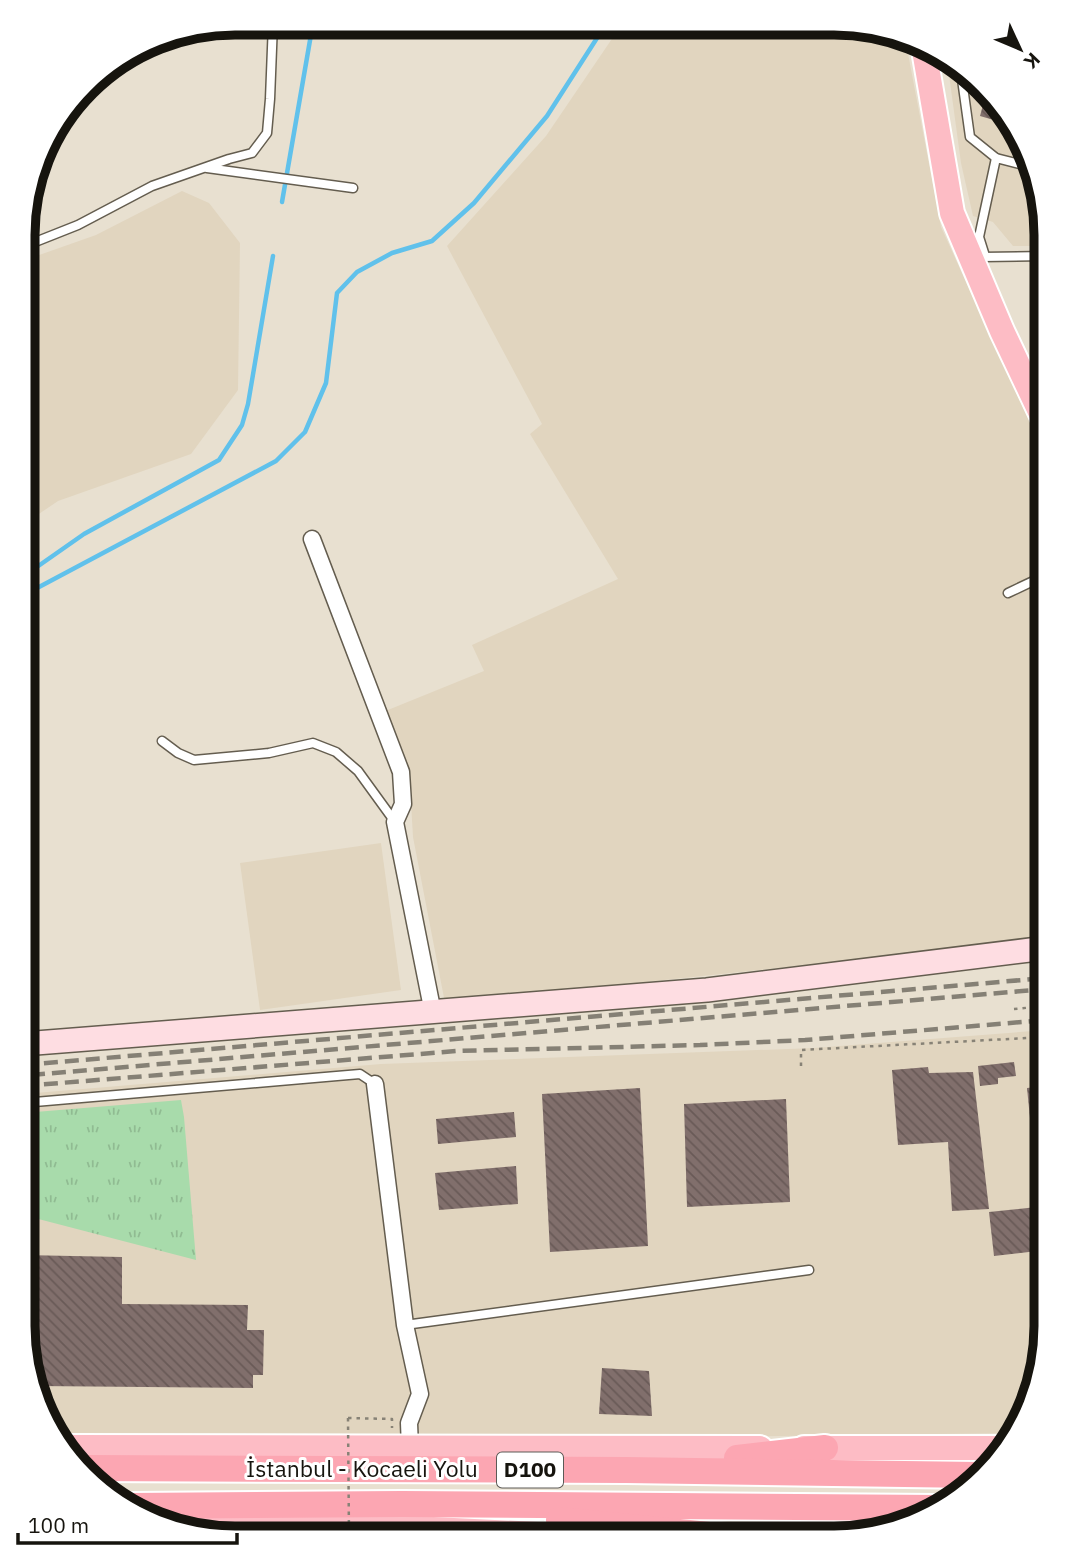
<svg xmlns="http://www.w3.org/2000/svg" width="1069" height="1561" font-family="'IBM Plex Sans',sans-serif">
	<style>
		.built { fill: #e1d5bf }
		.grass { fill: url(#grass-tufts) }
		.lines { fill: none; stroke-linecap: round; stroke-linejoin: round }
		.stream { stroke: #60c1eb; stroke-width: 4.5 }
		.building { fill: url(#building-back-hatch) }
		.service-casing { stroke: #645d4f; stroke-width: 11 }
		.minor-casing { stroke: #645d4f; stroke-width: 19 }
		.secondary-casing { stroke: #645d4f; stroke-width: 26 }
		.primary-casing { stroke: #fff; stroke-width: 28 }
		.trunk-casing { stroke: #fff; stroke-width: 30 }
		.path { stroke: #878276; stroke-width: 2.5; stroke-dasharray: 3.5 5; stroke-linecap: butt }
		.service { stroke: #fff; stroke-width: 8 }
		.minor { stroke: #fff; stroke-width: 16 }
		.secondary { stroke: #fedde2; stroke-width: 23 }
		.primary { stroke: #fdbcc5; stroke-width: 24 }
		.trunk { stroke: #fca6b2; stroke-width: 26 }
		.rail { stroke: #858075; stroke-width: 4.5; stroke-dasharray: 14 7; stroke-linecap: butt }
		.path-bridge { stroke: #878276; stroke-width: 2.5; stroke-dasharray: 3.5 5; stroke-linecap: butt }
		.labels { text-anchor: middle; stroke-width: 6; stroke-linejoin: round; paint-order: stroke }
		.shield { fill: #fff; stroke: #5c5a56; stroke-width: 2 }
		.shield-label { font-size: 21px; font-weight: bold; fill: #16140e }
		.street-label { font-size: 23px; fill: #16140e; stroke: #fff }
		.rim { fill: none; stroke: #16140e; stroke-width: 9 }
	</style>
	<defs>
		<pattern id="grass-tufts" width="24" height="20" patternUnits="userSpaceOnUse" patternTransform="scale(1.75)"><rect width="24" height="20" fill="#a8dbab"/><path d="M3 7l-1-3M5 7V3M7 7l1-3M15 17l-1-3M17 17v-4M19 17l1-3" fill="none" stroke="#90bb92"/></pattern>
		<pattern id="building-back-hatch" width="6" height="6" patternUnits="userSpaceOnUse" patternTransform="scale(1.75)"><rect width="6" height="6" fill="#816f6c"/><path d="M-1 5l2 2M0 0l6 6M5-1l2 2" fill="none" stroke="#695a57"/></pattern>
	</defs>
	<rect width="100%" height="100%" fill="#e8e0d0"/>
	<!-- built -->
	<g class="built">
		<path d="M622,24L862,25L906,43L941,227L1046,458V940L445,1003L413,837L409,769L378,714L484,671L472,645L618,579L530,434L542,424L447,246L546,136Z"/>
		<path d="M947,60L963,66L1025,141L1046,234V246H1013L993,222L973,216L961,163Z"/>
		<path d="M182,191L209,203L240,243L238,390L191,454L58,501L24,524L25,260L96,235Z"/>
		<path d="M381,843L401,990L260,1010L240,863Z"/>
		<path d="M1046,1030V1340L1014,1433L65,1445L44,1420L23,1326V1094L381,1064L814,1048Z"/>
	</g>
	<!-- grass -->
	<path class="grass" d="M181,1100L184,1117L196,1260L23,1215V1113Z"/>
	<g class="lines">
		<!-- stream -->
		<g class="stream">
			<path d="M282,202L313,23"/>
			<path d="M24,576L84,534L219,460L242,425L248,404L273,256"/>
			<path d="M24,595L276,461L305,432L326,383L337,293L357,272L392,253L432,241L474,203L547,116L606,24"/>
		</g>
	</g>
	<!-- building -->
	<g class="building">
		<path d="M986,94L1011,125L980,116Z"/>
		<path d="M1014,1062L1016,1076L998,1078V1084L980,1086L978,1066Z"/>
		<path d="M928,1067L929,1073L973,1072L989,1209L952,1211L948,1142L898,1145L892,1070Z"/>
		<path d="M1046,1086V1166L1035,1168L1027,1088Z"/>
		<path d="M640,1088L648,1246L550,1252L542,1094Z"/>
		<path d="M786,1099L790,1202L687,1207L684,1104Z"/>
		<path d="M514,1112L516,1137L438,1144L436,1119Z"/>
		<path d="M516,1166L518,1204L439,1210L435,1173Z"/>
		<path d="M1046,1206V1250L994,1256L989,1212Z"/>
		<path d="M23,1255L122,1257V1304L248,1305L247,1330H264L263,1375H253V1388L37,1386L23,1326Z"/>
		<path d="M602,1368L649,1371L652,1416L599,1414Z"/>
	</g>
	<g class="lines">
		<!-- service casing -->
		<g class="service-casing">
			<g id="service">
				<path d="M960,65L970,137L996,158"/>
				<path d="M207,168L353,188"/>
				<path d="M25,246L78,225L152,186L229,159L252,153L267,133L270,99L273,23"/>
				<path d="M985,256L979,237L996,158L1031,167"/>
				<path d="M982,257L1046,256"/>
				<path d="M1008,593L1046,575"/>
				<path d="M162,741L178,753L194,760L269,753L313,743L336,752L358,771L395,822"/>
				<path d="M23,1103L360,1074L375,1084"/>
				<path d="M405,1325L809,1270"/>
			</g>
		</g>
		<!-- minor casing -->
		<g class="minor-casing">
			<g id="minor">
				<path d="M312,539L401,772L403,804L395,822L433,1013"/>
				<path d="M375,1084L405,1325L420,1394L409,1423L410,1448"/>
			</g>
		</g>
		<!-- secondary casing -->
		<g class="secondary-casing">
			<path id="secondary" d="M23,1044L707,990L1046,948"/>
		</g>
		<!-- primary casing -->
		<g class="primary-casing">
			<g id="primary">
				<path d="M924,50L952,213L1002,331L1046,424"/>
				<path d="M67,1447L760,1448"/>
				<path d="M804,1448H1006"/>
				<path d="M178,1524L433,1529L620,1538"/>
			</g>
		</g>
		<!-- trunk casing -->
		<g class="trunk-casing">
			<g id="trunk">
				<path d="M737,1458L825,1448"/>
				<path d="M84,1468L626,1470L976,1475"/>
				<path d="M133,1506L402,1504L937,1508"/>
				<path d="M559,1520L739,1538"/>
			</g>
		</g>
		<!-- path -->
		<g class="path">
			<path d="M1014,1009L1046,1006"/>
			<path d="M801,1066V1050L1046,1037"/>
			<path d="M348,1418L392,1419V1428"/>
		</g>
		<!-- service -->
		<use href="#service" class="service"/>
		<!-- minor -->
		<use href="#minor" class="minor"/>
		<!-- secondary -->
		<use href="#secondary" class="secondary"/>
		<!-- primary -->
		<use href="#primary" class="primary"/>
		<!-- trunk -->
		<use href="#trunk" class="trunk"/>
		<!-- rail -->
		<g class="rail">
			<path d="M23,1065L1046,978"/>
			<path d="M31,1075L1046,989"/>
			<path d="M23,1086L457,1051L700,1045L805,1040L1046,1020"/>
		</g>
		<!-- path-bridge -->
		<path class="path-bridge" d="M348,1418L349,1537"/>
	</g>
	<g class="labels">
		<!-- shield labels -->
		<rect class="shield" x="497" y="1452.5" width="66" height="35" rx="5"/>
		<g class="shield-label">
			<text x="530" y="1477">D100</text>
		</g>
		<!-- street labels -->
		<g class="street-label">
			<text x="362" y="1477">İstanbul - Kocaeli Yolu</text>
		</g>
	</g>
	<!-- crop -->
	<path d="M0 0H1069V1561H0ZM235 35H834A200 200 0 0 1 1034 235V1326A200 200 0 0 1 834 1526H235A200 200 0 0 1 35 1326V235A200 200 0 0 1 235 35Z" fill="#fff" fill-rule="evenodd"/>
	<path class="rim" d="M235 35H834A200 200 0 0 1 1034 235V1326A200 200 0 0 1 834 1526H235A200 200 0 0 1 35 1326V235A200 200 0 0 1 235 35Z"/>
	<!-- north arrow -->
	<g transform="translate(1020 49) rotate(134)" stroke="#ffffff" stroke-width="5" paint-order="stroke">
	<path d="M0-5L12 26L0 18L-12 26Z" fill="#16140e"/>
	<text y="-10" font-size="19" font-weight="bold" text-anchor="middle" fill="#16140e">K</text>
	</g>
	<!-- scale -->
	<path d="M18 1533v10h219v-10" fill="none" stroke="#16140e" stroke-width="3.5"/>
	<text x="28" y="1533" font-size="21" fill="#16140e" stroke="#ffffff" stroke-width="5" paint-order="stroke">100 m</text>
</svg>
